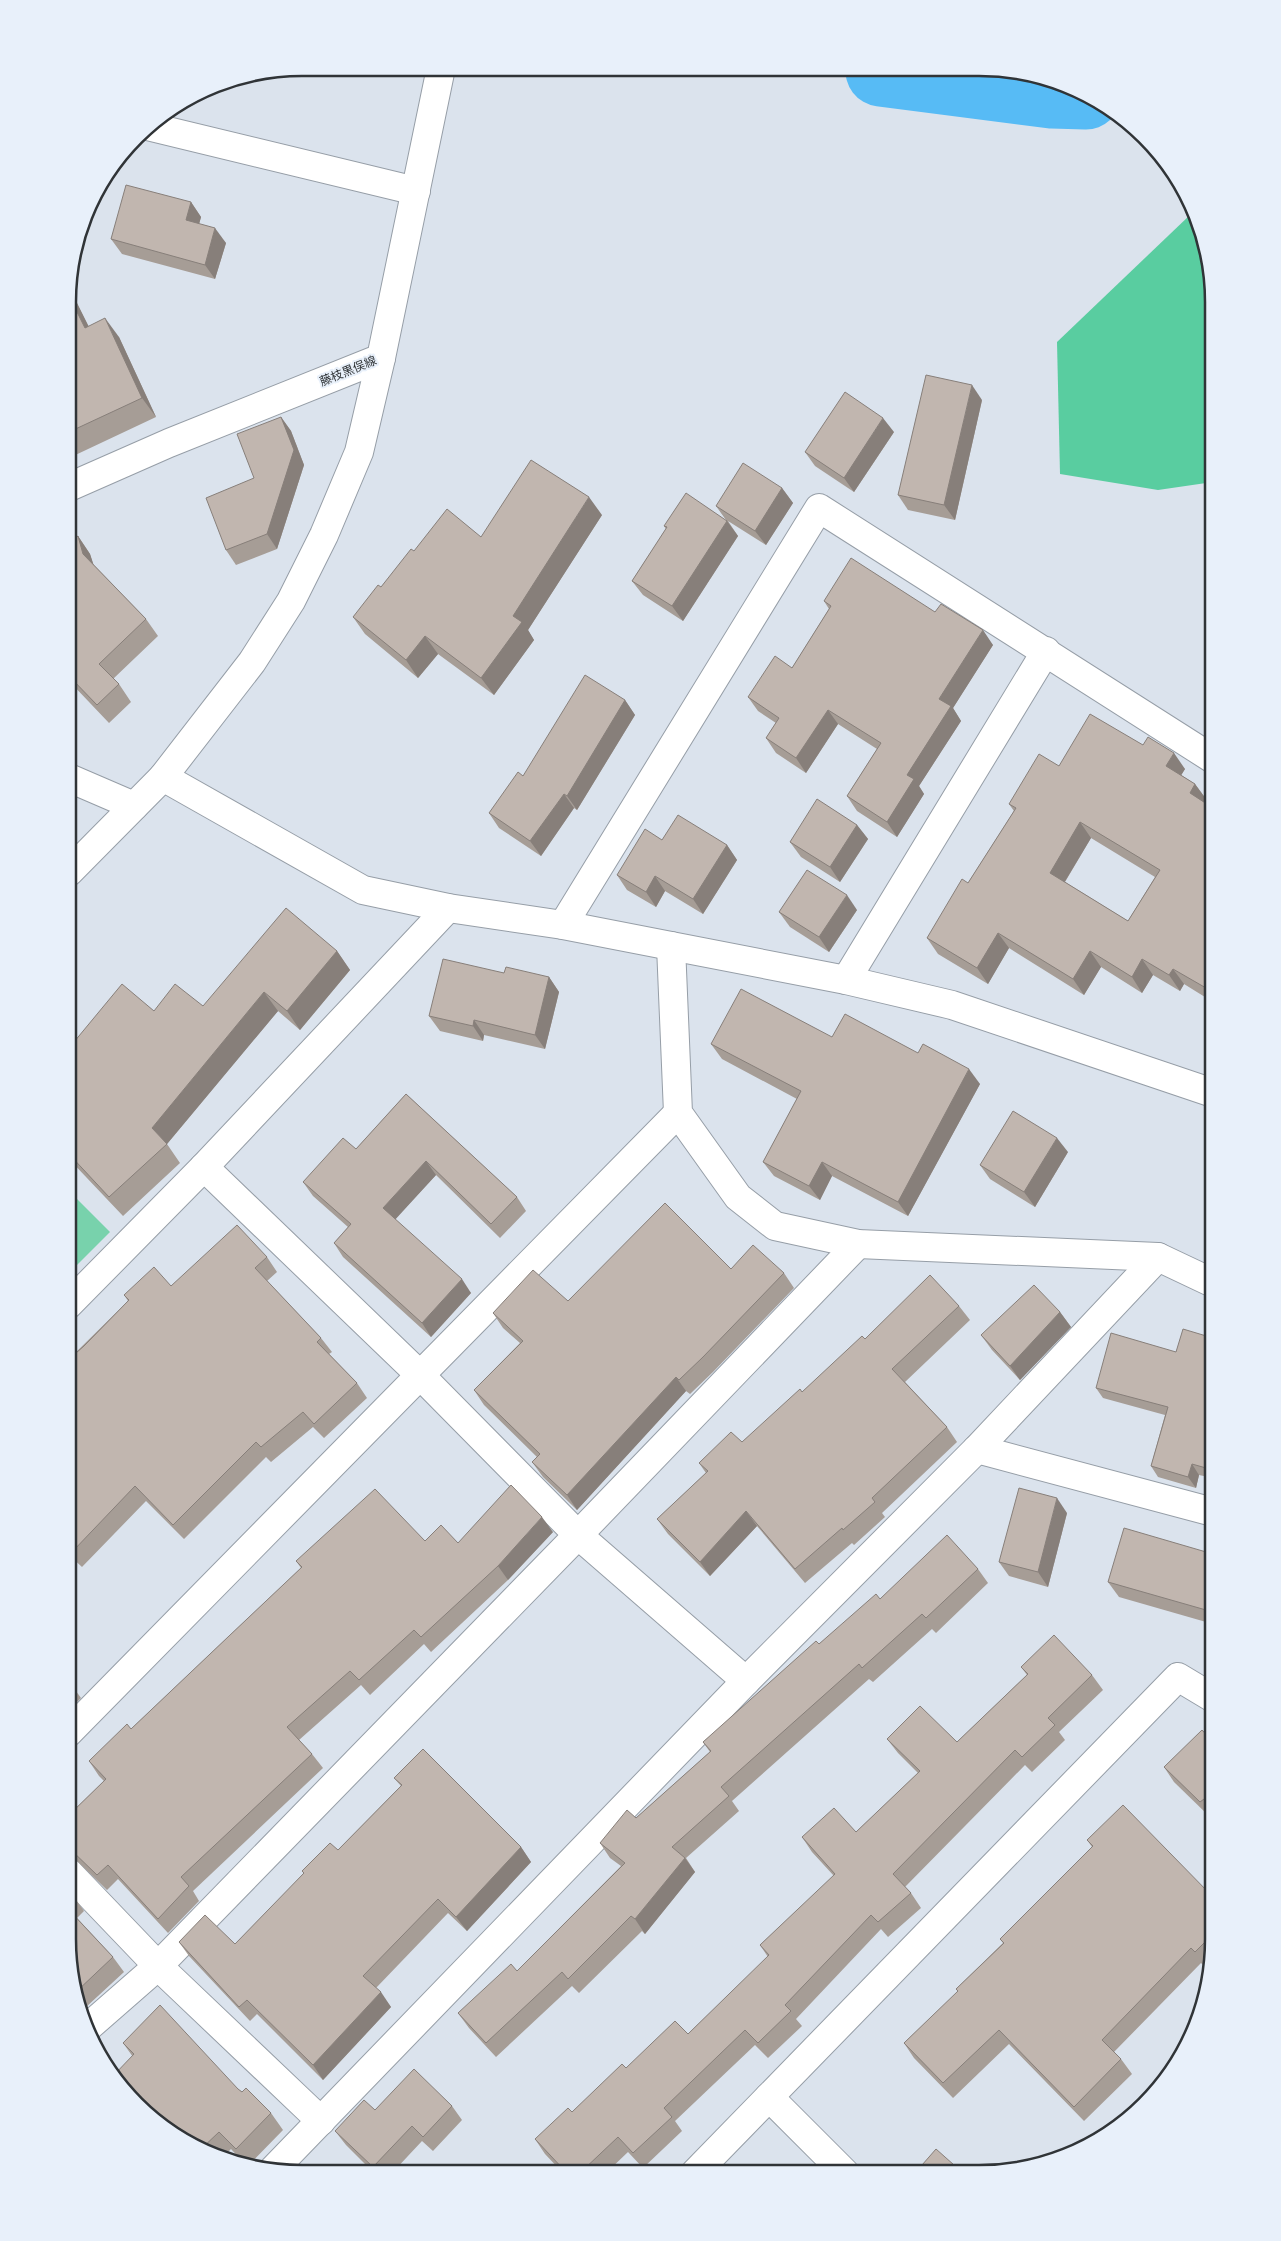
<svg xmlns="http://www.w3.org/2000/svg" width="1281" height="2241" font-family="'Nunito Sans','Noto Sans JP',sans-serif">
	<style>
		.green { fill: #78d2ac }
		.forest { fill: #59cda0 }
		.lines { fill: none; stroke-linecap: round; stroke-linejoin: round }
		.river { stroke: #57bbf5; stroke-width: 71 }
		.minor-casing { stroke: #969ea7; stroke-width: 30 }
		.major-casing { stroke: #969ea7; stroke-width: 30 }
		.minor { stroke: #fff; stroke-width: 28 }
		.major { stroke: #fff; stroke-width: 28 }
		.wall { fill: #a69d96; fill-rule: evenodd }
		.shaded-wall { fill: #877f7a }
		.building { fill: #c1b6af; stroke: #877f7a; fill-rule: evenodd }
		.labels { text-anchor: middle; stroke-width: 4; stroke-linejoin: round; paint-order: stroke }
		.street-label { font-size: 12px; fill: #303437; stroke: #e8f0fa }
		.rim { fill: none; stroke: #303437; stroke-width: 2.5 }
	</style>
	<rect width="100%" height="100%" fill="#dbe3ed"/>
	<!-- green -->
	<path class="green" d="M68,1190L110,1232L68,1274Z"/>
	<!-- forest -->
	<path class="forest" d="M1194,213L1201,226L1213,302V482L1158,490L1060,474L1057,342L1191,214Z"/>
	<g class="lines">
		<!-- river -->
		<path class="river" d="M881,71L1052,93L1086,94"/>
		<!-- minor casing -->
		<g class="minor-casing">
			<g id="minor">
				<path d="M147,126L416,191"/>
				<path d="M163,777L363,890L448,908L563,925L671,946L846,980L952,1005L1213,1093"/>
				<path d="M69,778L134,806"/>
				<path d="M69,872L163,777L252,662L291,601L324,535L359,452L381,358"/>
				<path d="M563,925L819,508L1213,759"/>
				<path d="M671,946L678,1113L738,1197L775,1226L858,1244L1158,1257L1213,1283"/>
				<path d="M846,980L1046,651"/>
				<path d="M204,1167L419,1374L578,1535L746,1681"/>
				<path d="M68,1305L204,1167L448,908"/>
				<path d="M977,1449L1213,1512"/>
				<path d="M68,1733L678,1113"/>
				<path d="M68,1872L158,1966L321,2121"/>
				<path d="M87,2028L158,1966L578,1535L858,1244"/>
				<path d="M769,2097L845,2173"/>
				<path d="M272,2171L746,1681L977,1449L1158,1257"/>
				<path d="M695,2173L1178,1677L1213,1698"/>
			</g>
		</g>
		<!-- major casing -->
		<g class="major-casing">
			<path id="major" d="M69,487L169,443L381,358L441,68"/>
		</g>
		<!-- minor -->
		<use href="#minor" class="minor"/>
		<!-- major -->
		<use href="#major" class="major"/>
	</g>
	<!-- wall -->
	<g class="wall">
		<path d="M191,202L201,217L199,224L226,243L215,279L122,254L111,239Z"/>
		<path d="M69,287L88,326L119,337L156,417L69,458Z"/>
		<path d="M982,400L955,520L908,510L898,495Z"/>
		<path d="M281,417L291,431L304,465L277,549L236,565L226,550L254,478Z"/>
		<path d="M894,432L854,492L815,466L805,452Z"/>
		<path d="M782,488L793,503L766,545L728,521L738,536L683,621L643,595L632,581L666,529L664,526L726,520L716,506Z"/>
		<path d="M602,515L528,630L534,640L494,695L438,654L418,678L365,634L353,617L381,587L414,551Z"/>
		<path d="M78,536L90,554L93,564L146,619L158,636L113,679L119,684L131,702L109,723L70,682L69,684V542Z"/>
		<path d="M824,601L935,612L993,645L953,708L961,721L919,786L924,794L897,837L857,811L847,796L877,749L838,724L806,773L776,753L766,738L776,723L758,711L748,697L792,668L829,609Z"/>
		<path d="M625,700L635,715L577,810L574,808L541,856L499,828L489,813L523,776Z"/>
		<path d="M1143,745L1185,769L1181,775L1195,784L1206,799L1204,803L1213,808V1002L1184,984L1180,991L1153,975L1142,993L1101,967L1084,995L1009,948L988,984L938,954L927,938L968,883L1014,811L1009,804ZM1091,838L1155,877L1128,921L1065,882Z"/>
		<path d="M857,825L868,839L840,882L801,857L790,842Z"/>
		<path d="M727,845L737,860L703,914L665,891L656,907L627,890L617,875Z"/>
		<path d="M857,910L829,952L790,927L779,912Z"/>
		<path d="M337,951L350,970L300,1030L278,1011L167,1144L180,1163L123,1216L68,1158L69,1048L154,1011L203,1006Z"/>
		<path d="M504,973L549,977L559,992L545,1049L484,1035L483,1041L440,1031L429,1016Z"/>
		<path d="M832,1037L918,1053L980,1084L908,1216L832,1176L820,1200L774,1176L763,1162L797,1099L722,1059L711,1044Z"/>
		<path d="M406,1094L517,1197L526,1211L500,1238L436,1175L395,1219L471,1293L431,1337L343,1257L334,1243L348,1227L313,1196L303,1182L356,1149Z"/>
		<path d="M1068,1152L1035,1207L990,1179L980,1165Z"/>
		<path d="M267,1257L277,1272L267,1281L321,1338L332,1352L329,1354L357,1383L367,1398L324,1438L313,1427L271,1462L266,1457L184,1539L146,1501L82,1567L68,1554V1360L128,1301L124,1295L171,1286Z"/>
		<path d="M731,1269L784,1273L794,1288L713,1372L690,1394L686,1391L577,1510L543,1477L532,1462L537,1457L484,1405L474,1390L520,1343L503,1328L493,1313L568,1301Z"/>
		<path d="M959,1306L970,1320L905,1382L947,1427L957,1442L882,1513L885,1517L854,1545L852,1543L805,1583L757,1526L710,1576L668,1534L657,1519L706,1473L699,1463L742,1442L802,1392L865,1339Z"/>
		<path d="M1060,1312L1071,1327L1020,1380L992,1350L981,1335Z"/>
		<path d="M1213,1338V1478L1199,1475L1196,1488L1158,1477L1151,1466L1165,1415L1103,1398L1096,1388L1176,1352Z"/>
		<path d="M1067,1513L1048,1587L1009,1576L999,1562Z"/>
		<path d="M553,1532L508,1580L431,1652L424,1644L370,1695L361,1685L299,1740L312,1754L323,1768L193,1891L199,1901L168,1933L118,1879L107,1890L73,1857H68V1816L104,1781L99,1776L89,1761L131,1729L301,1568L296,1561L425,1541L458,1543Z"/>
		<path d="M1213,1554V1624L1119,1597L1108,1582Z"/>
		<path d="M978,1569L988,1583L936,1633L932,1629L873,1682L869,1679L732,1801L739,1811L686,1858L695,1872L645,1934L642,1931L579,1993L572,1986L496,2057L469,2028L458,2013L517,1971L621,1866L610,1858L600,1843L636,1818L710,1752L703,1742L819,1644L880,1599Z"/>
		<path d="M1021,1667L1092,1675L1103,1690L1059,1732L1065,1740L1032,1772L1025,1765L905,1887L911,1893L921,1908L888,1937L881,1929L796,2019L802,2026L768,2058L755,2045L675,2121L682,2131L643,2168L628,2152L607,2172H562L545,2154L535,2139L572,2112L626,2068L688,2034L768,1957L760,1945L834,1876L812,1852L802,1837L856,1832L918,1773L898,1753L887,1739L957,1742L1027,1675Z"/>
		<path d="M68,1680L81,1698L68,1711Z"/>
		<path d="M1213,1742V1814L1210,1817L1174,1782L1164,1767Z"/>
		<path d="M394,1778L521,1847L531,1862L467,1931L448,1913L376,1988L391,2007L323,2080L257,2014L250,2021L189,1956L179,1942L235,1944L304,1874L302,1871L338,1850L401,1786Z"/>
		<path d="M1087,1840L1213,1897V1955L1212,1960L1205,1967L1201,1963L1114,2052L1121,2059L1132,2074L1084,2121L1009,2044L953,2098L914,2058L904,2043L958,1992L956,1989L1003,1943L1000,1939L1092,1847Z"/>
		<path d="M68,1890L74,1897L84,1911L77,1918L113,1957L124,1972L85,2008L79,2002L78,2003L68,1939Z"/>
		<path d="M123,2043L238,2089L271,2113L283,2130L249,2165L245,2164L231,2149L223,2157L199,2149Z"/>
		<path d="M452,2106L462,2120L433,2151L422,2141L393,2172H373L346,2145L335,2131L375,2110Z"/>
	</g>
	<!-- shaded-wall -->
	<g class="shaded-wall">
		<path d="M191,202L201,217L196,235L186,220Z"/>
		<path d="M215,228L226,243L215,279L205,265Z"/>
		<path d="M69,287L99,347L85,328L69,296Z"/>
		<path d="M105,318L119,337L156,417L142,398Z"/>
		<path d="M972,385L982,400L955,520L944,505Z"/>
		<path d="M281,417L291,431L304,465L277,549L267,534Z"/>
		<path d="M883,418L894,432L854,492L844,478Z"/>
		<path d="M782,488L793,503L766,545L755,531Z"/>
		<path d="M589,497L602,515L528,630L534,640L494,695L481,678L513,616Z"/>
		<path d="M727,521L738,536L683,621L672,606Z"/>
		<path d="M78,536L90,554L96,572L83,554Z"/>
		<path d="M983,630L993,645L953,708L961,721L919,786L924,794L897,837L887,822L939,699Z"/>
		<path d="M425,636L438,654L418,678L406,660Z"/>
		<path d="M625,700L635,715L577,810L567,796Z"/>
		<path d="M828,710L838,724L806,773L796,758Z"/>
		<path d="M1174,753L1185,769L1177,782L1166,766Z"/>
		<path d="M1195,784L1206,799L1201,809L1190,793Z"/>
		<path d="M564,794L574,808L541,856L530,841Z"/>
		<path d="M1080,822L1091,838L1061,888L1050,873Z"/>
		<path d="M857,825L868,839L840,882L830,867Z"/>
		<path d="M727,845L737,860L703,914L693,899Z"/>
		<path d="M655,876L665,891L656,907L646,892Z"/>
		<path d="M847,895L857,910L829,952L819,937Z"/>
		<path d="M998,933L1009,948L988,984L977,968Z"/>
		<path d="M337,951L350,970L300,1030L287,1011Z"/>
		<path d="M1090,951L1101,967L1084,995L1073,979Z"/>
		<path d="M1142,959L1153,975L1142,993L1132,977Z"/>
		<path d="M1173,969L1184,984L1180,991L1169,975Z"/>
		<path d="M549,977L559,992L545,1049L535,1035Z"/>
		<path d="M264,992L278,1011L167,1144L152,1128Z"/>
		<path d="M474,1020L484,1035L483,1041L473,1026Z"/>
		<path d="M969,1069L980,1084L908,1216L898,1202Z"/>
		<path d="M1057,1138L1068,1152L1035,1207L1024,1192Z"/>
		<path d="M426,1161L436,1175L393,1222L383,1208Z"/>
		<path d="M822,1162L832,1176L820,1200L809,1186Z"/>
		<path d="M462,1279L471,1293L431,1337L422,1323Z"/>
		<path d="M1060,1312L1071,1327L1020,1380L1010,1366Z"/>
		<path d="M676,1377L686,1391L577,1510L567,1495Z"/>
		<path d="M1192,1464L1199,1475L1196,1488L1188,1477Z"/>
		<path d="M1057,1498L1067,1513L1048,1587L1038,1572Z"/>
		<path d="M746,1511L757,1526L710,1576L700,1562Z"/>
		<path d="M542,1517L553,1532L508,1580L498,1566Z"/>
		<path d="M521,1847L531,1862L467,1931L456,1917Z"/>
		<path d="M685,1858L695,1872L645,1934L635,1919Z"/>
		<path d="M381,1992L391,2007L323,2080L313,2065Z"/>
	</g>
	<!-- building -->
	<g class="building">
		<path d="M126,185L191,202L186,220L215,228L205,265L111,239Z"/>
		<path d="M69,296L85,328L105,318L142,398L69,432Z"/>
		<path d="M926,375L972,385L944,505L898,495Z"/>
		<path d="M845,392L883,418L844,478L805,452Z"/>
		<path d="M281,417L294,450L267,534L226,550L206,498L254,478L237,434Z"/>
		<path d="M531,460L589,497L513,616L522,622L481,678L425,636L406,660L353,617L378,585L381,587L411,549L414,551L447,509L481,537Z"/>
		<path d="M743,463L782,488L755,531L716,506Z"/>
		<path d="M686,493L727,521L672,606L632,581L667,527L664,526Z"/>
		<path d="M78,536L83,554L146,619L99,664L119,684L97,705L69,676V542Z"/>
		<path d="M851,558L935,612L941,604L983,630L939,699L951,706L907,775L914,779L887,822L847,796L881,743L828,710L796,758L766,738L779,718L748,697L775,656L792,668L831,606L824,601Z"/>
		<path d="M585,675L625,700L567,796L564,794L530,841L489,813L518,772L523,776Z"/>
		<path d="M1090,714L1143,745L1148,737L1174,753L1166,766L1195,784L1190,793L1213,808V992L1173,969L1169,975L1142,959L1132,977L1090,951L1073,979L998,933L977,968L927,938L962,879L968,883L1016,808L1009,804L1039,754L1059,766ZM1080,822L1160,870L1128,921L1050,873Z"/>
		<path d="M817,799L857,825L830,867L790,842Z"/>
		<path d="M678,815L727,845L693,899L655,876L646,892L617,875L645,829L662,840Z"/>
		<path d="M807,870L847,895L819,937L779,912Z"/>
		<path d="M286,908L337,951L287,1011L264,992L152,1128L167,1144L109,1197L68,1153L69,1048L122,984L154,1011L175,984L203,1006Z"/>
		<path d="M443,959L504,973L506,967L549,977L535,1035L474,1020L473,1026L429,1016Z"/>
		<path d="M741,989L832,1037L845,1014L918,1053L923,1044L969,1069L898,1202L822,1162L809,1186L763,1162L801,1091L711,1044Z"/>
		<path d="M406,1094L517,1197L491,1224L426,1161L383,1208L462,1279L422,1323L334,1243L351,1224L303,1182L343,1138L356,1149Z"/>
		<path d="M1013,1111L1057,1138L1024,1192L980,1165Z"/>
		<path d="M665,1203L731,1269L753,1245L784,1273L703,1357L679,1380L676,1377L567,1495L532,1462L540,1454L474,1390L523,1341L493,1313L533,1270L568,1301Z"/>
		<path d="M237,1225L267,1257L255,1268L321,1338L317,1342L357,1383L314,1424L303,1412L261,1447L256,1442L173,1525L135,1486L72,1552L68,1549V1360L84,1346L129,1300L124,1295L154,1267L171,1286Z"/>
		<path d="M930,1275L959,1306L892,1369L947,1427L872,1498L875,1502L843,1530L842,1528L795,1569L746,1511L700,1562L657,1519L708,1471L699,1463L731,1432L742,1442L800,1389L802,1392L862,1336L865,1339Z"/>
		<path d="M1034,1285L1060,1312L1010,1366L981,1335Z"/>
		<path d="M1183,1329L1213,1338V1470L1192,1464L1188,1477L1151,1466L1168,1407L1096,1388L1111,1333L1176,1352Z"/>
		<path d="M511,1485L542,1517L498,1566L421,1637L414,1630L359,1680L350,1671L287,1727L312,1754L181,1877L189,1886L158,1919L108,1865L97,1875L68,1847V1816L106,1779L89,1761L127,1724L131,1729L229,1636L302,1567L296,1561L375,1489L425,1541L441,1525L458,1543Z"/>
		<path d="M1019,1488L1057,1498L1038,1572L999,1562Z"/>
		<path d="M1124,1528L1213,1554V1612L1108,1582Z"/>
		<path d="M947,1535L978,1569L926,1618L922,1614L862,1668L859,1664L721,1787L729,1796L672,1847L685,1858L635,1919L631,1916L568,1979L562,1972L486,2043L458,2013L511,1964L517,1971L625,1863L600,1843L627,1810L636,1818L711,1751L703,1742L816,1641L819,1644L876,1594L880,1599Z"/>
		<path d="M1054,1635L1092,1675L1048,1718L1055,1725L1022,1757L1015,1750L893,1874L911,1893L878,1922L871,1915L785,2005L791,2011L758,2043L745,2030L664,2108L672,2117L633,2153L618,2137L581,2172H566L535,2139L568,2108L572,2112L622,2064L626,2068L675,2021L688,2034L769,1955L760,1945L835,1874L802,1837L834,1808L856,1832L920,1771L887,1739L920,1706L957,1742L1028,1674L1021,1667Z"/>
		<path d="M68,1680L71,1683L68,1686Z"/>
		<path d="M1202,1730L1213,1742V1797L1207,1802L1204,1799L1200,1802L1164,1767Z"/>
		<path d="M423,1749L521,1847L456,1917L438,1899L363,1976L381,1992L313,2065L247,2000L239,2007L179,1942L205,1915L235,1944L304,1873L302,1871L330,1843L338,1850L402,1785L394,1778Z"/>
		<path d="M1123,1805L1213,1897V1934L1195,1952L1191,1948L1102,2040L1121,2059L1074,2107L999,2030L943,2083L904,2043L958,1991L956,1989L1004,1943L1000,1939L1093,1846L1087,1840Z"/>
		<path d="M68,1890L74,1897L68,1903Z"/>
		<path d="M68,1909L113,1957L76,1992L68,1939Z"/>
		<path d="M160,2005L238,2089L242,2092L246,2088L271,2113L236,2149L219,2132L200,2150L199,2149L148,2116L113,2076L134,2054L123,2043Z"/>
		<path d="M414,2069L452,2106L423,2137L412,2126L373,2167L335,2131L364,2100L375,2110Z"/>
		<path d="M936,2149L963,2173H915Z"/>
	</g>
	<g class="labels">
		<!-- street labels -->
		<g class="street-label">
			<text transform="translate(348 371) rotate(-22)" y="4">藤枝黒俣線</text>
		</g>
	</g>
	<!-- crop -->
	<path d="M0 0H1281V2241H0ZM302 76H979A226 226 0 0 1 1205 302V1939A226 226 0 0 1 979 2165H302A226 226 0 0 1 76 1939V302A226 226 0 0 1 302 76Z" fill="#e8f0fa" fill-rule="evenodd"/>
	<path class="rim" d="M302 76H979A226 226 0 0 1 1205 302V1939A226 226 0 0 1 979 2165H302A226 226 0 0 1 76 1939V302A226 226 0 0 1 302 76Z"/>
</svg>
